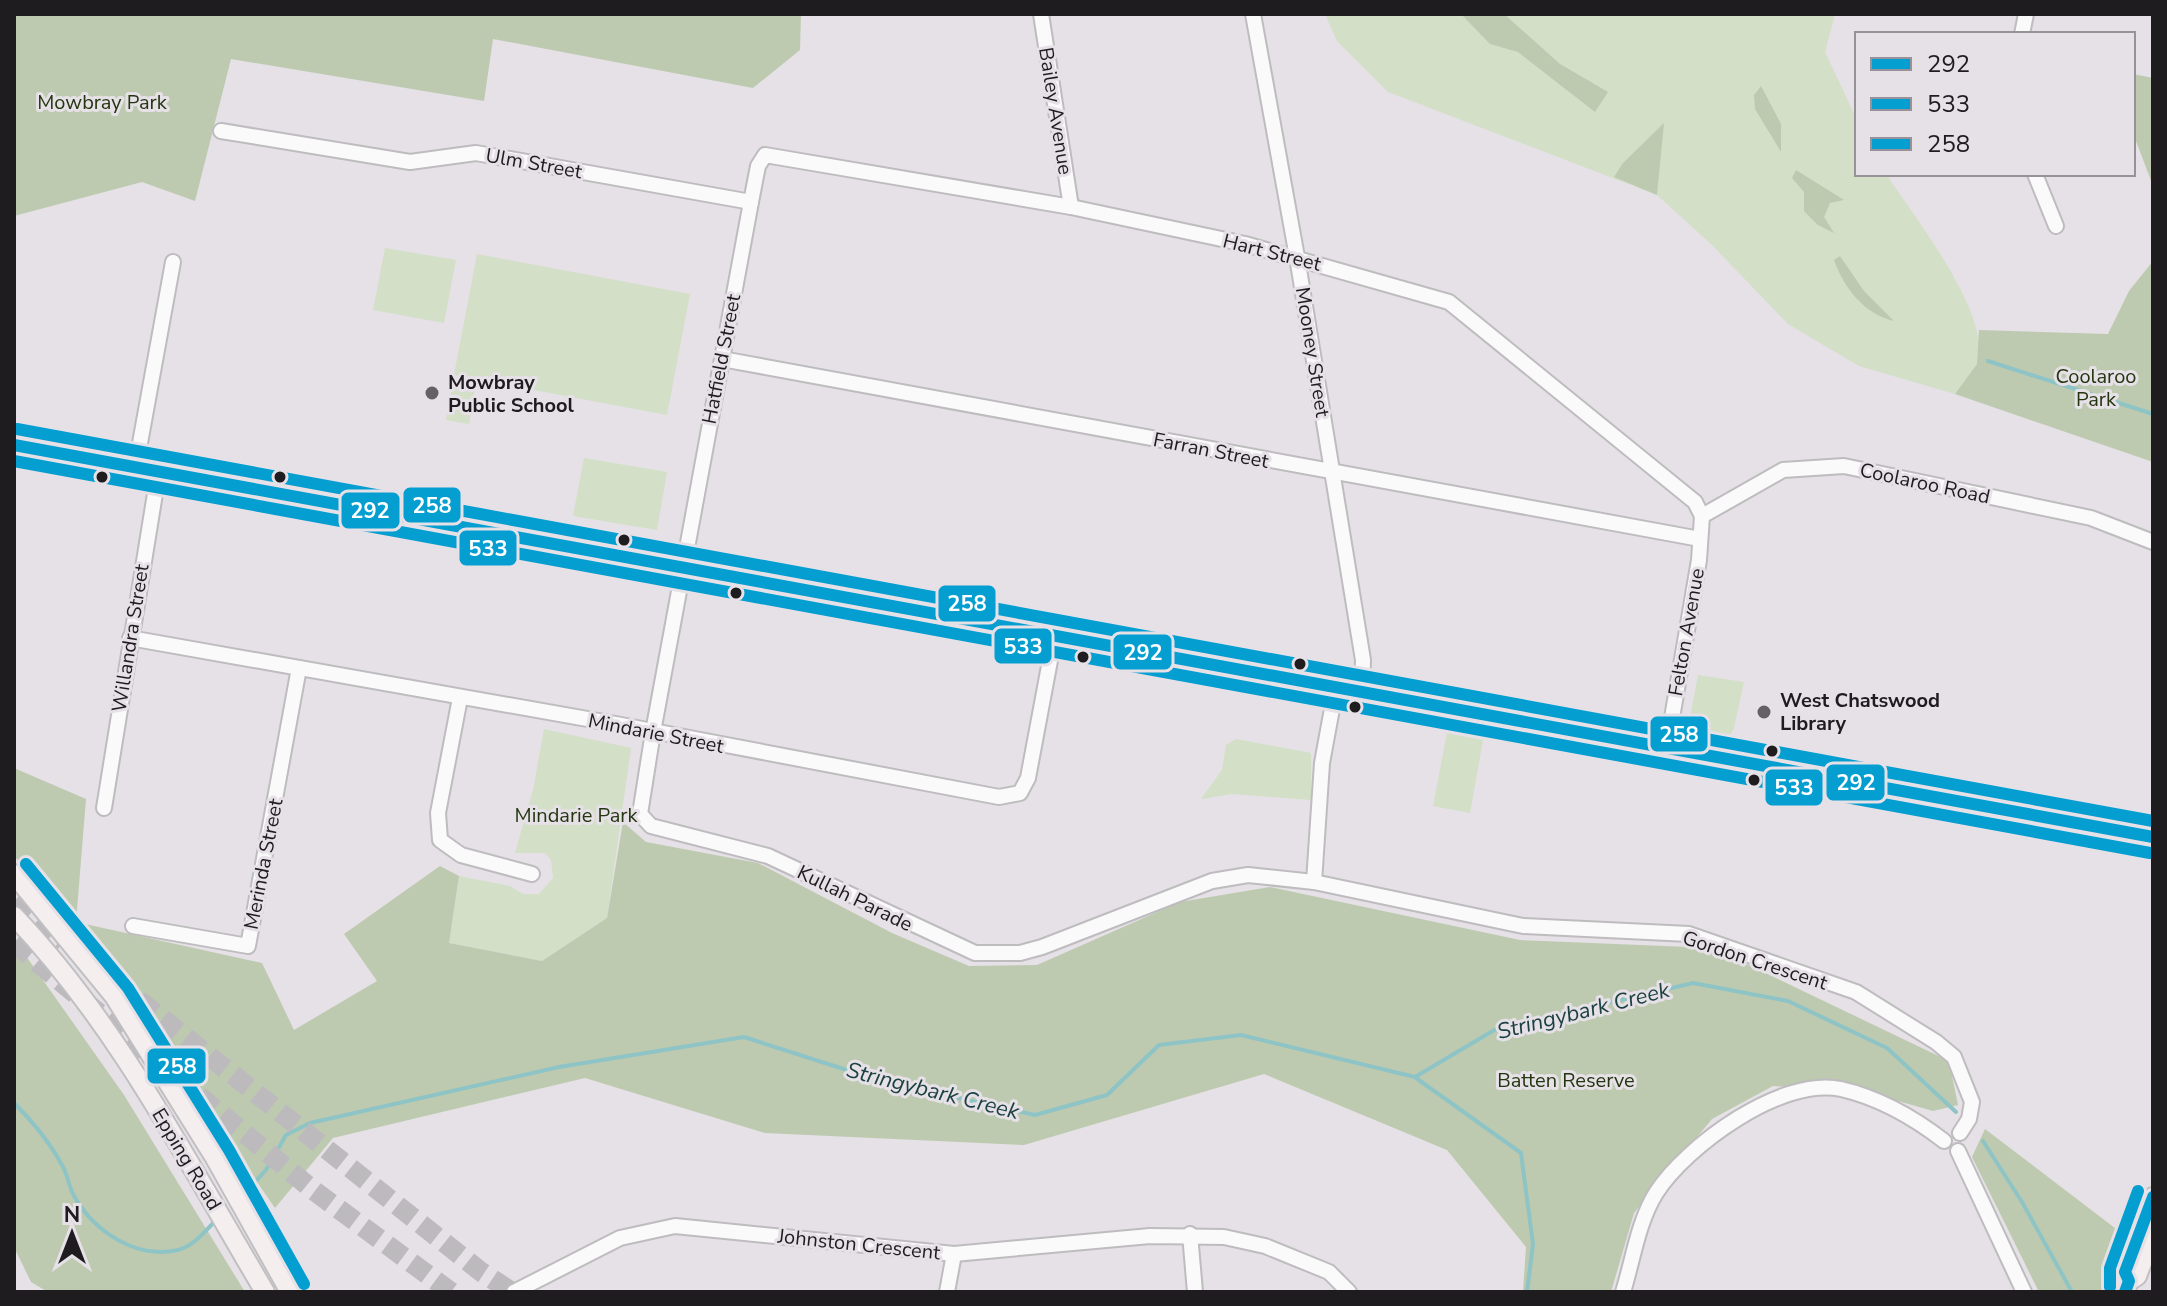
<svg xmlns="http://www.w3.org/2000/svg" width="2167" height="1306" font-family="'Nunito Sans',sans-serif">
	<style>
		.green { fill: #d3dfc7 }
		.forest { fill: #bdcab0 }
		.lines { fill: none; stroke-linecap: round; stroke-linejoin: round }
		.stream { stroke: #8ec4c6; stroke-width: 4 }
		.highway-tunnel { stroke: #bdbabe; stroke-width: 20; stroke-dasharray: 20 10; stroke-linecap: butt }
		.minor-casing { stroke: #bebcbf; stroke-width: 18 }
		.major-casing { stroke: #c0bfc1; stroke-width: 22 }
		.minor { stroke: #fbfafb; stroke-width: 14 }
		.major { stroke: #f4eeee; stroke-width: 18 }
		.bus-1-casing { stroke: #e6e0e7; stroke-width: 18 }
		.bus-2-casing { stroke: #e6e0e7; stroke-width: 18 }
		.bus-3-casing { stroke: #e6e0e7; stroke-width: 18 }
		.bus-1 { stroke: #049ed0; stroke-width: 12 }
		.bus-2 { stroke: #049ed0; stroke-width: 12 }
		.bus-3 { stroke: #049ed0; stroke-width: 12 }
		.poi-dot { fill: #646164; stroke: #e6e0e7; stroke-width: 3 }
		.bus-dot { fill: #1e1c1e; stroke: #e6e0e7; stroke-width: 3 }
		.labels { text-anchor: middle; stroke-width: 6; stroke-linejoin: round; paint-order: stroke }
		.park-label { font-size: 20px; fill: #24360f; stroke: #e6e0e7 }
		.street-label { font-size: 20px; fill: #1e1c1e; stroke: #e6e0e7 }
		.poi-label { font-size: 20px; font-weight: bold; fill: #1e1c1e; stroke: #e6e0e7; text-anchor: start }
		.water-label { font-size: 22px; font-style: italic; fill: #1b4141; stroke: #e6e0e7 }
		.line-badge { stroke: #e6e0e7; stroke-width: 3 }
		.badge-label { font-size: 22px; text-anchor: middle; font-weight: bold; fill: #fff }
	</style>
	<rect width="100%" height="100%" fill="#e5e1e6"/>
	<!-- green -->
	<g class="green">
		<path d="M1325,14H1835L1825,52L1857,120V174H1886C1913,215 1994,317 1977,364C1973,374 1962,385 1955,394L1859,366L1788,324L1712,245L1657,195L1388,92L1337,41Z"/>
		<path d="M385,248L456,260L444,323L373,310Z"/>
		<path d="M477,254L690,294L667,415L454,375Z"/>
		<path d="M457,384L475,387L469,424L446,420L452,387Z"/>
		<path d="M584,458L667,472L657,530L573,516Z"/>
		<path d="M1698,675L1744,682L1734,728L1727,740L1687,733Z"/>
		<path d="M544,729L631,748L607,918L542,961L449,943L459,876L510,886L523,894H539L553,878L551,860L545,853H515L533,790Z"/>
		<path d="M1447,733L1483,740L1470,813L1433,806Z"/>
		<path d="M1236,739L1311,753V800L1232,794L1201,799L1222,770L1226,745Z"/>
	</g>
	<!-- forest -->
	<g class="forest">
		<path d="M14,14H801L800,50L753,88L493,39L484,101L231,59L195,201L142,182L14,216Z"/>
		<path d="M1461,14H1504L1560,64L1608,92L1595,112L1518,52L1490,44Z"/>
		<path d="M2133,74L2153,78V186L2133,133Z"/>
		<path d="M1761,86L1781,124V152L1755,109L1754,95Z"/>
		<path d="M1664,123L1657,195L1614,177L1623,163Z"/>
		<path d="M1796,170L1844,200L1830,203L1824,217L1834,233L1818,225L1804,211V192L1792,178Z"/>
		<path d="M1840,256L1864,291L1894,321C1864,314 1844,288 1834,260Z"/>
		<path d="M2153,261V462L1955,394L1977,364L1979,330L2108,334L2129,291Z"/>
		<path d="M14,768L86,799L76,922L262,963L294,1030L377,981L344,934L440,866L459,876L449,943L542,961L607,918L623,822L646,842L758,863L892,933L969,966L1037,965L1180,902L1270,887L1520,940L1713,948L1949,1061L1958,1105L1933,1111L1863,1091L1773,1086L1712,1119L1634,1213L1611,1292H1523L1526,1247L1447,1150L1264,1074L1024,1145L765,1133L585,1078L333,1138L275,1208L76,922L14,856Z"/>
		<path d="M14,939L124,1095L245,1292H48L31,1282L14,1247Z"/>
		<path d="M1985,1129L2124,1235L2103,1292H2039L1972,1157Z"/>
	</g>
	<g class="lines">
		<!-- stream -->
		<g class="stream">
			<path d="M1988,361L2153,414"/>
			<path d="M1416,1078L1521,1153L1533,1244L1527,1292"/>
			<path d="M14,1103C32,1121 51,1144 63,1167C68,1176 69,1187 74,1196C94,1231 136,1260 178,1250C194,1246 206,1230 217,1219"/>
			<path d="M1983,1141L2022,1202L2072,1292"/>
			<path d="M244,1194L266,1170L286,1135L310,1123L559,1067L744,1037L878,1080L1035,1115L1107,1095L1159,1045L1241,1035L1415,1077L1496,1029L1693,983L1788,1001L1887,1048L1956,1112"/>
		</g>
		<!-- highway-tunnel -->
		<g class="highway-tunnel">
			<path d="M14,902L64,941"/>
			<path d="M14,943L313,1190L451,1292"/>
			<path d="M92,963L480,1271L512,1292"/>
		</g>
		<!-- minor casing -->
		<g class="minor-casing">
			<g id="minor">
				<path d="M1041,14L1071,207"/>
				<path d="M1253,14L1297,257L1363,660L1362,692"/>
				<path d="M2022,34L2026,14"/>
				<path d="M221,131L410,162L476,153L751,202"/>
				<path d="M2035,174L2056,226"/>
				<path d="M722,359L1700,539"/>
				<path d="M136,465L173,262"/>
				<path d="M1702,516L1783,470L1844,466L2091,518L2153,542"/>
				<path d="M130,638L621,725L999,797L1020,793L1028,778L1055,634"/>
				<path d="M460,698L438,813L440,840L461,855L532,874"/>
				<path d="M1667,747L1699,560L1702,516L1695,502L1449,302L1245,244L1071,207L765,155L758,166L751,202L653,732L640,814L651,826L768,856L975,953H1020L1042,947L1212,881L1248,875L1314,882L1523,926L1689,934L1856,992L1936,1042L1954,1057L1972,1102L1969,1119L1960,1133"/>
				<path d="M104,808L159,469"/>
				<path d="M1314,882L1322,763L1336,687"/>
				<path d="M133,926L248,946L299,668"/>
				<path d="M1958,1151L2024,1292"/>
				<path d="M1190,1234L1195,1292"/>
				<path d="M514,1292L620,1238L675,1226L954,1254L1150,1236L1224,1237L1265,1246L1329,1272L1349,1292"/>
				<path d="M947,1292L954,1254"/>
				<path d="M1623,1292C1633,1260 1638,1222 1656,1193C1686,1146 1782,1076 1841,1089C1880,1098 1913,1117 1944,1141"/>
			</g>
		</g>
		<!-- major casing -->
		<g class="major-casing">
			<g id="major">
				<path d="M14,445L2153,837"/>
				<path d="M14,874L114,996L215,1158L290,1292"/>
				<path d="M14,916C118,1025 188,1163 265,1292"/>
				<path d="M2129,1281L2125,1272L2153,1197"/>
				<path d="M2126,1289L2129,1281L2137,1276L2153,1234"/>
			</g>
		</g>
		<!-- minor -->
		<use href="#minor" class="minor"/>
		<!-- major -->
		<use href="#major" class="major"/>
		<!-- bus-1 casing -->
		<g class="bus-1-casing">
			<g id="bus-1">
				<path d="M14,445L2153,837"/>
				<path d="M2125,1292L2129,1281L2125,1272L2153,1197"/>
			</g>
		</g>
		<!-- bus-2 casing -->
		<g class="bus-2-casing">
			<path id="bus-2" d="M14,461L2150,853"/>
		</g>
		<!-- bus-3 casing -->
		<g class="bus-3-casing">
			<g id="bus-3">
				<path d="M17,429L2153,821"/>
				<path d="M26,864L128,988L229,1150L304,1284"/>
				<path d="M2110,1287V1268L2138,1191"/>
			</g>
		</g>
		<!-- bus-1 -->
		<use href="#bus-1" class="bus-1"/>
		<!-- bus-2 -->
		<use href="#bus-2" class="bus-2"/>
		<!-- bus-3 -->
		<use href="#bus-3" class="bus-3"/>
	</g>
	<!-- markers -->
	<g class="poi-dot">
		<circle cx="432" cy="393" r="8"/>
		<circle cx="1764" cy="712" r="8"/>
	</g>
	<g class="bus-dot">
		<circle cx="102" cy="477" r="7"/>
		<circle cx="280" cy="477" r="7"/>
		<circle cx="624" cy="540" r="7"/>
		<circle cx="736" cy="593" r="7"/>
		<circle cx="1083" cy="657" r="7"/>
		<circle cx="1300" cy="664" r="7"/>
		<circle cx="1355" cy="707" r="7"/>
		<circle cx="1772" cy="751" r="7"/>
		<circle cx="1754" cy="780" r="7"/>
	</g>
	<g class="labels">
		<!-- park labels -->
		<g class="park-label">
			<text x="102" y="109">Mowbray Park</text>
			<text x="2096" y="383">Coolaroo<tspan x="2096" dy="23">Park</tspan></text>
			<text x="576" y="822">Mindarie Park</text>
			<text x="1566" y="1087">Batten Reserve</text>
		</g>
		<!-- street labels -->
		<g class="street-label">
			<text transform="translate(1056 111) rotate(81)" y="7">Bailey Avenue</text>
			<text transform="translate(534 163) rotate(10)" y="7">Ulm Street</text>
			<text transform="translate(1272 252) rotate(14)" y="7">Hart Street</text>
			<text transform="translate(1313 352) rotate(81)" y="7">Mooney Street</text>
			<text transform="translate(721 359) rotate(-79)" y="7">Hatfield Street</text>
			<text transform="translate(1211 450) rotate(11)" y="7">Farran Street</text>
			<text transform="translate(1925 483) rotate(12)" y="7">Coolaroo Road</text>
			<text transform="translate(1686 632) rotate(-80)" y="7">Felton Avenue</text>
			<text transform="translate(130 638) rotate(-81)" y="7">Willandra Street</text>
			<text transform="translate(656 733) rotate(11)" y="7">Mindarie Street</text>
			<text transform="translate(263 864) rotate(-79)" y="7">Merinda Street</text>
			<text transform="translate(855 898) rotate(26)" y="7">Kullah Parade</text>
			<text transform="translate(1755 960) rotate(18)" y="7">Gordon Crescent</text>
			<text transform="translate(187 1159) rotate(59)" y="7">Epping Road</text>
			<text transform="translate(859 1244) rotate(6)" y="7">Johnston Crescent</text>
		</g>
		<!-- poi labels -->
		<g class="poi-label">
			<text x="448" y="389">Mowbray<tspan x="448" dy="23">Public School</tspan></text>
			<text x="1780" y="707">West Chatswood<tspan x="1780" dy="23">Library</tspan></text>
		</g>
		<!-- water labels -->
		<g class="water-label">
			<text transform="translate(1583 1010) rotate(-14)" y="8">Stringybark Creek</text>
			<text transform="translate(933 1090) rotate(14)" y="8">Stringybark Creek</text>
		</g>
	</g>
	<g class="line-badge">
		<rect x="402" y="486" width="60" height="38" rx="8" fill="#049ed0"/>
		<rect x="340" y="491" width="61" height="39" rx="8" fill="#049ed0"/>
		<rect x="458" y="529" width="60" height="38" rx="8" fill="#049ed0"/>
		<rect x="937" y="584" width="60" height="39" rx="8" fill="#049ed0"/>
		<rect x="993" y="627" width="60" height="38" rx="8" fill="#049ed0"/>
		<rect x="1112" y="633" width="61" height="38" rx="8" fill="#049ed0"/>
		<rect x="1649" y="715" width="60" height="38" rx="8" fill="#049ed0"/>
		<rect x="1825" y="763" width="61" height="39" rx="8" fill="#049ed0"/>
		<rect x="1764" y="768" width="60" height="39" rx="8" fill="#049ed0"/>
		<rect x="146" y="1047" width="61" height="38" rx="8" fill="#049ed0"/>
	</g>
	<g class="badge-label">
		<text x="432" y="513">258</text>
		<text x="370" y="518">292</text>
		<text x="488" y="556">533</text>
		<text x="967" y="611">258</text>
		<text x="1023" y="654">533</text>
		<text x="1143" y="660">292</text>
		<text x="1679" y="742">258</text>
		<text x="1856" y="790">292</text>
		<text x="1794" y="795">533</text>
		<text x="177" y="1074">258</text>
	</g>
	<!-- border -->
	<rect width="2167" height="1306" fill="none" stroke="#1e1c1e" stroke-width="32"/>
	<!-- legend -->
	<rect x="1855" y="32" width="280" height="144" fill="#e6e0e7" stroke="#969297" stroke-width="2"/>
	<rect x="1871" y="58" width="40" height="12" fill="#049ed0" stroke="#969297" stroke-width="2"/>
	<text x="1927" y="72" font-size="24" fill="#1e1c1e">292</text>
	<rect x="1871" y="98" width="40" height="12" fill="#049ed0" stroke="#969297" stroke-width="2"/>
	<text x="1927" y="112" font-size="24" fill="#1e1c1e">533</text>
	<rect x="1871" y="138" width="40" height="12" fill="#049ed0" stroke="#969297" stroke-width="2"/>
	<text x="1927" y="152" font-size="24" fill="#1e1c1e">258</text>
	<!-- north arrow -->
	<g transform="translate(72 1234)" stroke="#e6e0e7" stroke-width="6" paint-order="stroke">
	<path d="M0-6L14 30L0 20L-14 30Z" fill="#1e1c1e"/>
	<text y="-12" font-size="22" font-weight="bold" text-anchor="middle" fill="#1e1c1e">N</text>
	</g>
</svg>
